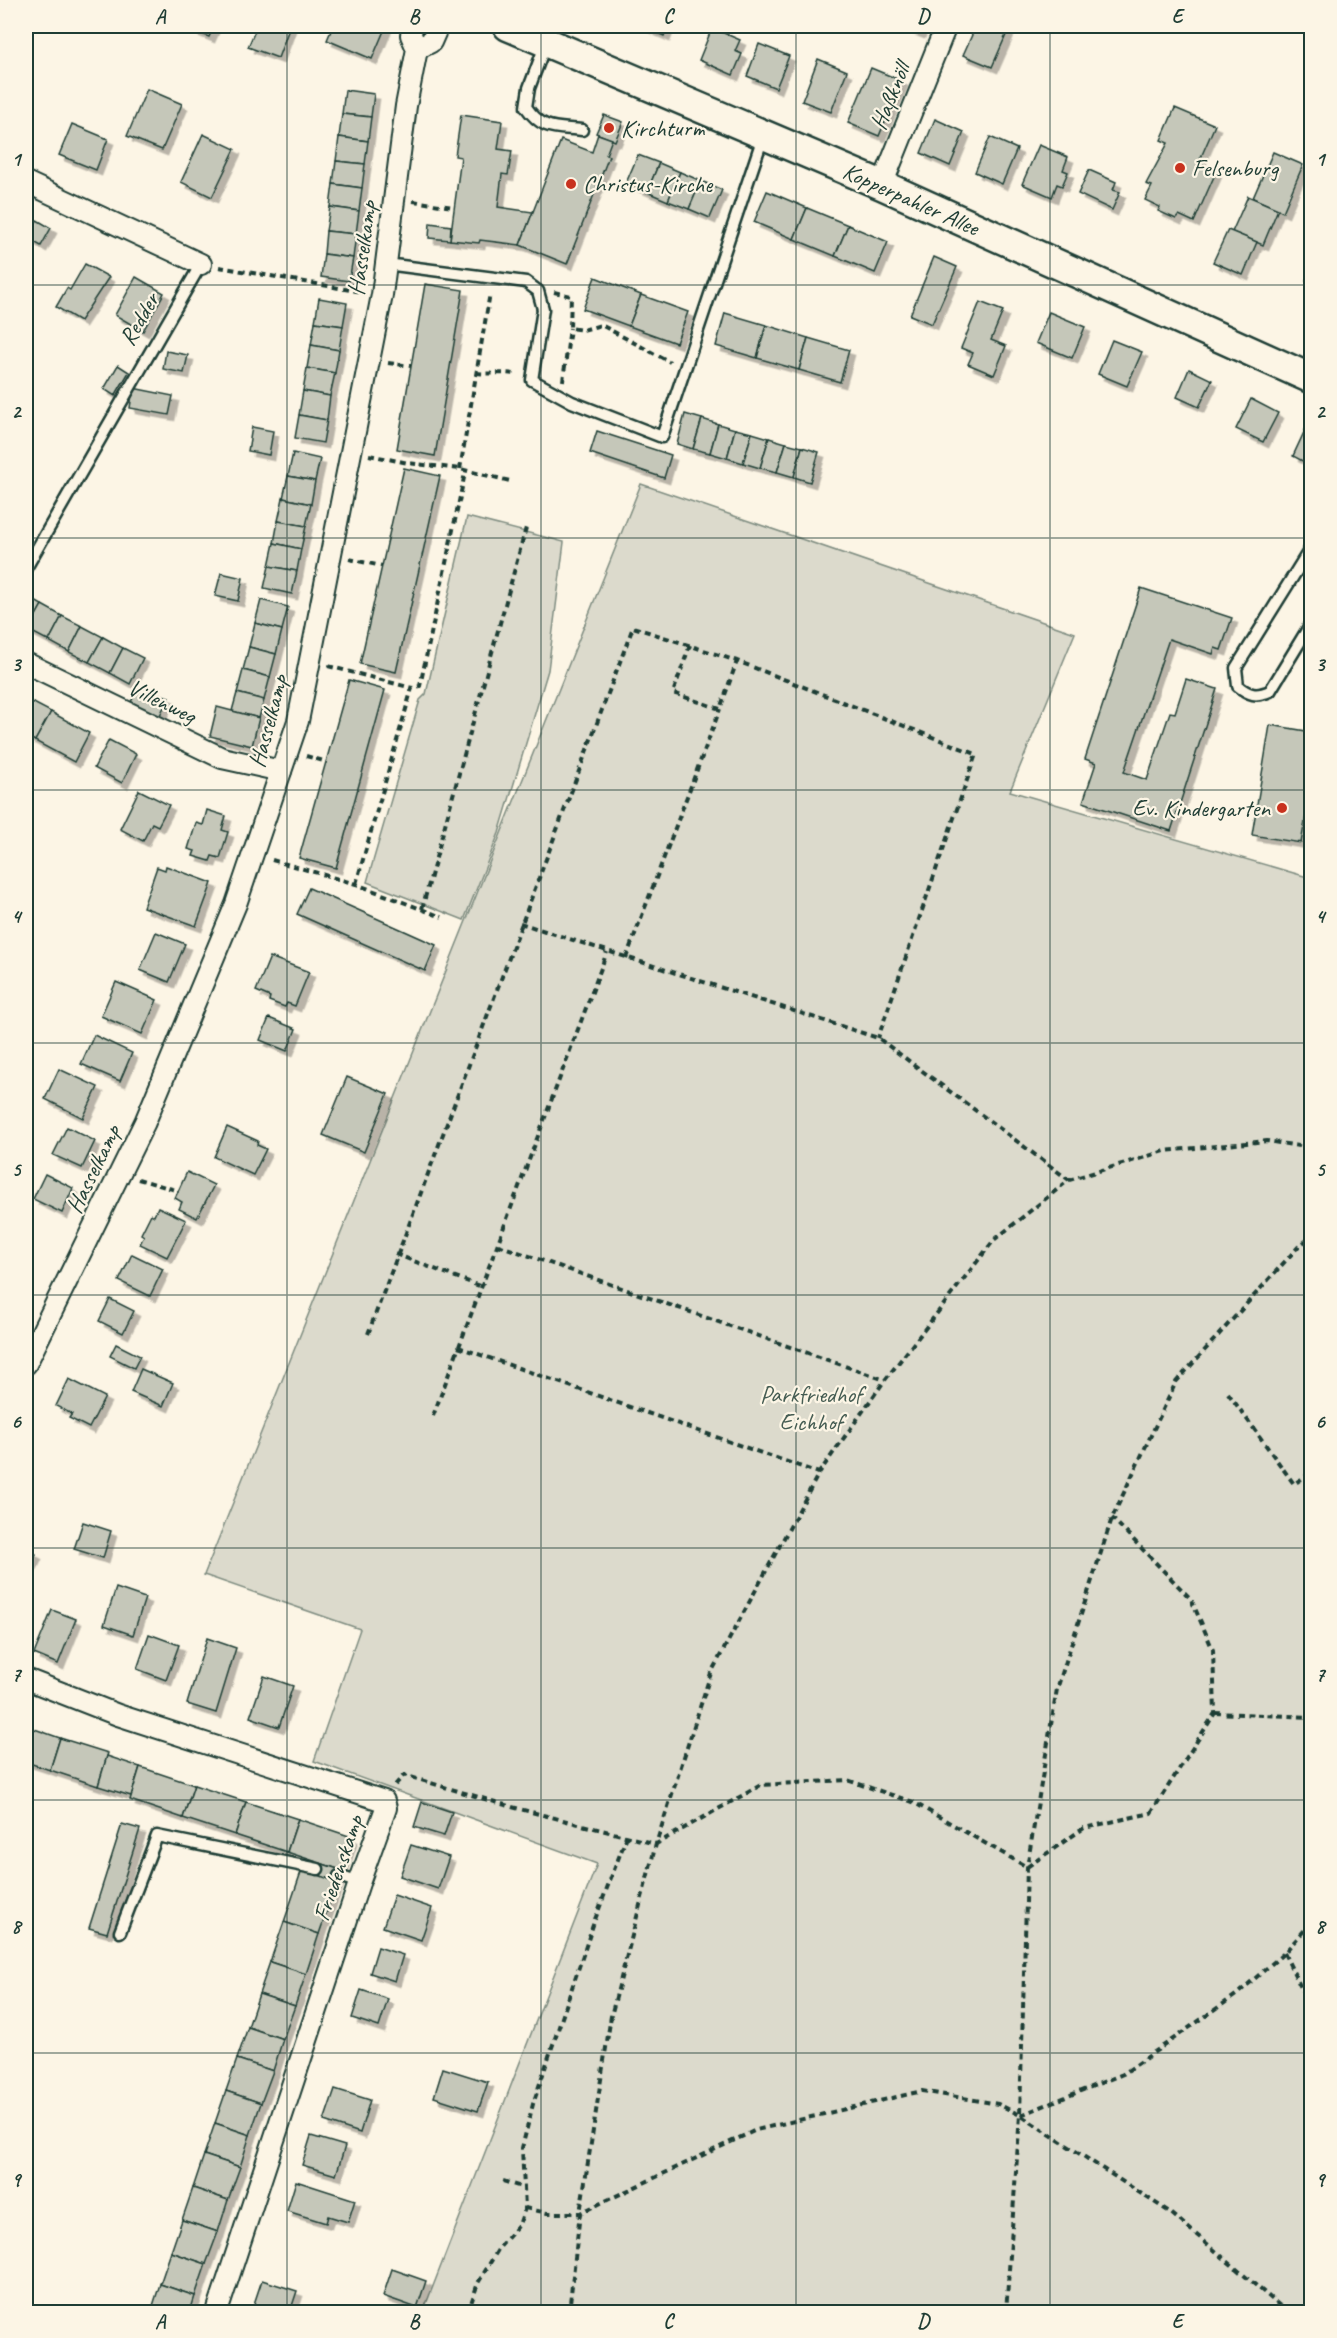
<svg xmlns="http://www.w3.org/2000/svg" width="1337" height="2338" font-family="Caveat,sans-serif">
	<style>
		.green { fill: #dcdacc; stroke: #7e8c80; stroke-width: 1.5 }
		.building { fill: #c5c7b9; stroke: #1f3d34; stroke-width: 1.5; filter: url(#shadow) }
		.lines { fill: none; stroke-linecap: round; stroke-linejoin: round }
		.lane-casing { stroke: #1f3d34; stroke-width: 15 }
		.street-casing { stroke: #1f3d34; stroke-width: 24 }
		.secondary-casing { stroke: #1f3d34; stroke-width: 33 }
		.path { stroke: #1f3d34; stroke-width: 4; stroke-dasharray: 6 4.5; stroke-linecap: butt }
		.lane { stroke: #fcf5e5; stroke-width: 10 }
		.street { stroke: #fcf5e5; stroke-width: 20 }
		.secondary { stroke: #fcf5e5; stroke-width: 28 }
		.grid { fill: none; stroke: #1f3d34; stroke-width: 1.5; stroke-opacity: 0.55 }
		.poi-dot { fill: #c8321e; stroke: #fcf5e5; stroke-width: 2 }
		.labels { text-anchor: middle; stroke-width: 4.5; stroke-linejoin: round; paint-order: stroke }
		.street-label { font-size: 24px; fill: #1f3d34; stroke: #fcf5e5 }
		.poi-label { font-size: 24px; fill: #1f3d34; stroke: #fcf5e5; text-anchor: start }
		.park-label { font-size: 24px; fill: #455c52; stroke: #fcf5e5 }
		.neatline { fill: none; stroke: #1f3d34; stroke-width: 2 }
		.grid-label { font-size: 20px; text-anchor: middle; font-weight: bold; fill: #1f3d34 }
	</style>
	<defs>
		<filter id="shadow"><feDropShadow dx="5.5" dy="5.5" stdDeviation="0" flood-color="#0004"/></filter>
	</defs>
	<rect width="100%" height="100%" fill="#fcf5e5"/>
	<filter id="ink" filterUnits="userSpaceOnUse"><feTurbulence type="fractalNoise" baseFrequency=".0167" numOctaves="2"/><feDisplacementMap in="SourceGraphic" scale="12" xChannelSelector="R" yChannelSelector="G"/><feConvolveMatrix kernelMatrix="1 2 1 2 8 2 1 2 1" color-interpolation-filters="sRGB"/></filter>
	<g filter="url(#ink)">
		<!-- green -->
		<g class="green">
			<path d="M641,484L1075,633L1010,791L1311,878V2312H423L597,1864L314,1761L360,1629L204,1575Z"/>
			<path d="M467,517L564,542L548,670L499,833L464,920L367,882L420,700L426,694Z"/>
		</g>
		<!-- building -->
		<g class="building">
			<path d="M183,26H214L209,37Z"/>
			<path d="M257,26H290L278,58L248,47Z"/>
			<path d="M333,26H386L372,59L327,40Z"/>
			<path d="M641,26H668L664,36Z"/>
			<path d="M901,26H922L919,33Z"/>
			<path d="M976,26H1010L992,67L963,55Z"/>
			<path d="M712,28L740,40L735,51L742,54L733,75L699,60Z"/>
			<path d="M759,44L789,56L776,88L747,76Z"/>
			<path d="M818,59L847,71L831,112L802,101Z"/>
			<path d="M871,68L902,81L879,136L848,123Z"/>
			<path d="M147,89L182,104L162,150L127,136Z"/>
			<path d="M345,90L374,94L371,117L342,114Z"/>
			<path d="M1175,108L1215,125L1198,164L1216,172L1194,222L1179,215L1176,219L1158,211L1160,207L1145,200L1152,186L1146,184L1168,143L1161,140Z"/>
			<path d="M342,114L371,117L368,141L339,137Z"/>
			<path d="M461,115L502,121L498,149L512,151L508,175L502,174L498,207L533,212L520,245L480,240L479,243L450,240L461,157L455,156Z"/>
			<path d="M604,115L623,122L615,141L596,133Z"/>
			<path d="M935,119L964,132L950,166L921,153Z"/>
			<path d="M72,124L108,139L96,170L59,155Z"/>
			<path d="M203,134L235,149L212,197L181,182Z"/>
			<path d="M598,134L612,139L606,155L609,156L567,264L520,245L561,140L592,152Z"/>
			<path d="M339,137L368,141L365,164L336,161Z"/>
			<path d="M990,137L1017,149L1002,184L975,172Z"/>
			<path d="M1039,145L1068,157L1063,170L1068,172L1062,186L1057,184L1052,197L1022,184Z"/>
			<path d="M1273,152L1303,165L1283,212L1253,198Z"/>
			<path d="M638,155L659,163L647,192L626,183Z"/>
			<path d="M336,161L365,164L362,188L333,184Z"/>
			<path d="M659,163L680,172L668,201L647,192Z"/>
			<path d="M1089,170L1116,182L1113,190L1120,192L1112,210L1078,194Z"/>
			<path d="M680,172L701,181L689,209L668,201Z"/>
			<path d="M701,181L722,190L710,218L689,209Z"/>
			<path d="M333,184L362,188L359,211L330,207Z"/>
			<path d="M767,191L807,208L794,239L754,222Z"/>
			<path d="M1248,196L1278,209L1263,245L1232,232Z"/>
			<path d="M330,207L359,211L356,234L326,231Z"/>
			<path d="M807,208L848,225L835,256L794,239Z"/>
			<path d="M37,220L51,228L41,246L27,238Z"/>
			<path d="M430,223L451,226L450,240L429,238Z"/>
			<path d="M848,225L888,242L875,273L835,256Z"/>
			<path d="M1228,230L1257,242L1243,275L1213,262Z"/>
			<path d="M326,231L356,234L353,258L324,254Z"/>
			<path d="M324,254L353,258L349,281L321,277Z"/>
			<path d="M934,257L957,267L932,324L910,315Z"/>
			<path d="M85,264L109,277L80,321L56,307L67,288L70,290Z"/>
			<path d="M1312,270V284L1306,281Z"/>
			<path d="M136,277L164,293L143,331L115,315Z"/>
			<path d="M595,277L641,295L629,326L583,309Z"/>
			<path d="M425,284L463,290L435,456L397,449Z"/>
			<path d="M641,295L688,312L676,343L629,326Z"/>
			<path d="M319,298L347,303L343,326L315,322Z"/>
			<path d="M980,302L1003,311L991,340L1006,346L994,375L968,364L973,353L961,348Z"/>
			<path d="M1049,312L1085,327L1072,358L1036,343Z"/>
			<path d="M725,313L766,325L757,358L716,346Z"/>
			<path d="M315,322L343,326L339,350L311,345Z"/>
			<path d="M766,325L808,338L799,370L757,358Z"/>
			<path d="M808,338L849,350L840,382L799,370Z"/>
			<path d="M1112,340L1142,352L1127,386L1098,374Z"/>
			<path d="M311,345L339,350L335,373L307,368Z"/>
			<path d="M166,351L188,355L184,373L163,369Z"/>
			<path d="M118,365L129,372L115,396L104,389Z"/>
			<path d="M307,368L335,373L330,396L303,391Z"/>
			<path d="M1189,369L1212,380L1199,407L1177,397Z"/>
			<path d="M133,388L173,396L169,415L130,408Z"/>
			<path d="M303,391L330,396L327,420L299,415Z"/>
			<path d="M1251,399L1278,413L1263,442L1236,429Z"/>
			<path d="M685,414L702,419L693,449L677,444Z"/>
			<path d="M299,415L327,420L323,443L295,438Z"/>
			<path d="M702,419L718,424L710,453L693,449Z"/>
			<path d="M718,424L735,429L727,458L710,453Z"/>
			<path d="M252,427L273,431L269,455L248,451Z"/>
			<path d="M1306,428L1312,431V466L1293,456Z"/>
			<path d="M735,429L752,433L743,463L727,458Z"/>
			<path d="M597,431L671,455L664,478L590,453Z"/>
			<path d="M752,433L769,438L760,468L743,463Z"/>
			<path d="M769,438L786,443L777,472L760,468Z"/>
			<path d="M786,443L802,447L794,477L777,472Z"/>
			<path d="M802,447L819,452L810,482L794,477Z"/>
			<path d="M293,453L320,459L315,481L288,476Z"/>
			<path d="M404,468L440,476L396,672L360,664Z"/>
			<path d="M288,476L315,481L311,504L283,498Z"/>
			<path d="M283,498L311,504L306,526L278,521Z"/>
			<path d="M278,521L306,526L301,549L274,543Z"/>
			<path d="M274,543L301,549L297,571L269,566Z"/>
			<path d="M269,566L297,571L292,594L264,588Z"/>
			<path d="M221,573L243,578L238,601L215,596Z"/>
			<path d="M1141,588L1232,618L1221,650L1215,648L1213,654L1169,639L1124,772L1147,780L1170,712L1175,713L1186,679L1217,689L1171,831L1083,802L1096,763L1085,759Z"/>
			<path d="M26,596L42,605L28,630L26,629Z"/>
			<path d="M261,600L288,607L282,630L255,623Z"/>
			<path d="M42,605L62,616L49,641L28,630Z"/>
			<path d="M62,616L82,626L69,652L49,641Z"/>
			<path d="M255,623L282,630L276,654L249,647Z"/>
			<path d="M82,626L103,637L89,662L69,652Z"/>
			<path d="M103,637L123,648L110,673L89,662Z"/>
			<path d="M249,647L276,654L270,677L243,670Z"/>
			<path d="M123,648L143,658L130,684L110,673Z"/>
			<path d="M243,670L270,677L264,700L237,693Z"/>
			<path d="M349,680L385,690L336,868L299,858Z"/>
			<path d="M138,688L169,697L159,717L131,702Z"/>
			<path d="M237,693L264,700L259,718L232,711Z"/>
			<path d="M26,699L51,712L35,741L26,736Z"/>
			<path d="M217,707L259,718L252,746L210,736Z"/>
			<path d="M51,712L89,733L74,762L35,741Z"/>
			<path d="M1270,725L1312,732V782L1301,843L1252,835Z"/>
			<path d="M109,740L136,754L122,783L94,768Z"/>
			<path d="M139,790L169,805L158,826L152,823L143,841L120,829Z"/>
			<path d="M207,810L226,816L222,830L228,832L220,858L212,856L210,861L193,856L195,851L188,849L196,823L203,825Z"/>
			<path d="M166,866L212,883L196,926L143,907L157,867L165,870Z"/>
			<path d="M309,888L436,945L425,971L297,914Z"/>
			<path d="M156,932L185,944L169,982L140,970Z"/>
			<path d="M270,957L309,972L295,1006L287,1003L285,1007L269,1001L270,997L256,991Z"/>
			<path d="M116,982L157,1000L142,1034L101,1016Z"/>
			<path d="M269,1018L296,1029L287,1051L260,1040Z"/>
			<path d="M94,1035L132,1053L120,1081L81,1064Z"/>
			<path d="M59,1069L98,1087L83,1118L45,1099Z"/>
			<path d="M347,1077L388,1094L364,1152L323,1135Z"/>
			<path d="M67,1127L95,1141L82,1168L53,1155Z"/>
			<path d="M227,1127L258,1141L257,1145L266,1149L253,1175L214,1157Z"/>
			<path d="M187,1172L214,1185L197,1218L179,1209L182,1202L175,1198Z"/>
			<path d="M45,1174L73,1188L62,1213L33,1199Z"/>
			<path d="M158,1207L186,1220L167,1257L140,1244L144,1236L141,1234L151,1214L154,1216Z"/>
			<path d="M132,1254L163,1269L150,1296L119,1281Z"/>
			<path d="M110,1299L134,1311L123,1333L99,1321Z"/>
			<path d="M116,1344L140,1356L134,1368L110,1356Z"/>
			<path d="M141,1369L173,1383L163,1406L131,1392Z"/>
			<path d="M69,1379L105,1397L89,1428L69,1418L72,1414L56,1406Z"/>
			<path d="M83,1522L111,1531L103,1558L74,1549Z"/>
			<path d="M26,1549L36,1554L26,1575Z"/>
			<path d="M116,1588L145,1598L133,1635L104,1625Z"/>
			<path d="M52,1610L76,1619L58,1664L34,1654Z"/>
			<path d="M149,1634L179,1645L166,1680L137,1669Z"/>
			<path d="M207,1638L236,1648L216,1713L187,1704Z"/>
			<path d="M264,1676L293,1686L279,1727L250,1717Z"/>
			<path d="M26,1726L60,1738L50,1770L26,1762Z"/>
			<path d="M60,1738L108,1753L98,1786L50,1770Z"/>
			<path d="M107,1756L140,1767L131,1796L98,1786Z"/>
			<path d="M140,1767L194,1785L183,1818L130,1800Z"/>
			<path d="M194,1785L246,1802L235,1835L183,1818Z"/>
			<path d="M246,1802L298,1819L287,1852L235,1835Z"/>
			<path d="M422,1802L452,1812L444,1836L414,1827Z"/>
			<path d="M298,1819L352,1837L341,1870L287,1852Z"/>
			<path d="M122,1824L140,1829L107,1933L89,1928Z"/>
			<path d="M411,1845L449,1857L438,1889L400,1876Z"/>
			<path d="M320,1863L341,1870L337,1882L316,1874Z"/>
			<path d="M302,1869L337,1882L319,1934L284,1922Z"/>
			<path d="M394,1895L432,1908L421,1940L383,1927Z"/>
			<path d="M284,1922L319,1934L306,1974L270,1962Z"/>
			<path d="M378,1947L403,1955L395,1981L370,1973Z"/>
			<path d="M270,1962L306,1974L295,2006L259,1994Z"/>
			<path d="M361,1990L388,1999L379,2027L352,2018Z"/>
			<path d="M259,1994L295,2006L283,2039L248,2027Z"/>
			<path d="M248,2027L283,2039L273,2071L237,2059Z"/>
			<path d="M237,2059L273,2071L261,2103L226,2091Z"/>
			<path d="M443,2068L488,2082L478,2111L434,2097Z"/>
			<path d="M335,2089L370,2100L360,2133L324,2121Z"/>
			<path d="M226,2091L261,2103L250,2135L215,2123Z"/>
			<path d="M215,2123L250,2135L240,2167L204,2155Z"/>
			<path d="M311,2136L345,2146L336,2175L302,2165Z"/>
			<path d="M204,2155L240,2167L228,2200L193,2188Z"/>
			<path d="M296,2181L355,2200L348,2222L328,2216L326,2223L287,2211Z"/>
			<path d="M193,2188L228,2200L218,2232L182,2220Z"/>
			<path d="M182,2220L218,2232L206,2264L171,2252Z"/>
			<path d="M171,2252L206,2264L195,2296L160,2284Z"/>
			<path d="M392,2269L426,2281L417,2308L383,2296Z"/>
			<path d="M262,2280L297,2291L290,2312H272L253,2307Z"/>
			<path d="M160,2284L195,2296L190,2312H151Z"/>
		</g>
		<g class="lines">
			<!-- lane casing -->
			<g class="lane-casing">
				<g id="lane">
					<path d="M546,43L529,88L526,107C543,131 555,127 582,130"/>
					<path d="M386,264L526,282L538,291L543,309L532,380L572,402L662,437L763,137"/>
					<path d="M1312,546L1236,668L1238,686C1249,695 1256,697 1270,691L1312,622"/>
					<path d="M26,568L201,264"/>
					<path d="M339,1876L359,1883"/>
					<path d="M120,1932L157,1836L318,1869"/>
				</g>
			</g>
			<!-- street casing -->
			<g class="street-casing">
				<g id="street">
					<path d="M417,49L431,42L438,26"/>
					<path d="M26,182L201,264"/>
					<path d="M882,185L946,26"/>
					<path d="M26,663L222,758L281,771"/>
					<path d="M26,1364L145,1122L236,904L298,721L382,295L406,106L417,49L411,35L412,26"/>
					<path d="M26,1679L118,1715L384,1801L386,1808L359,1883L217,2312"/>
				</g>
			</g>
			<!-- secondary casing -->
			<g class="secondary-casing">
				<path id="secondary" d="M508,26L882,185L1312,379"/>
			</g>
			<!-- path -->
			<g class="path">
				<path d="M413,201L453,207"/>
				<path d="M219,267L362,292"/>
				<path d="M554,292L571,296L570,328L583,330L601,325L670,362"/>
				<path d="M388,363L411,366"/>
				<path d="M476,373C491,375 504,371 517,375"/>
				<path d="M563,381L570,328"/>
				<path d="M369,455L408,463L460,469L510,481"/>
				<path d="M460,469L490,293"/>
				<path d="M349,559L382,566"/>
				<path d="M690,645L673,693L720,709L737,661"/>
				<path d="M328,666L412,688"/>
				<path d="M306,756L327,762"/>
				<path d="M272,860L356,884L442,917"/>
				<path d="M356,884L412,688L420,686L465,473"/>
				<path d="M422,909L527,524"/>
				<path d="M520,923L878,1038L1069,1180"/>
				<path d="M626,958L720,709"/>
				<path d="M138,1179L179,1191"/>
				<path d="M498,1245L885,1380"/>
				<path d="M395,1254L482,1287"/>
				<path d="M368,1334L633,627L737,661L976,754L878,1038"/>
				<path d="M458,1347L819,1473"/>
				<path d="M1228,1393L1294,1484L1312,1472"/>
				<path d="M433,1416L607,952"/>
				<path d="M1215,1713L1312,1717"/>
				<path d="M395,1785L404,1775L512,1807L656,1844L761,1785L847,1780L913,1802L1027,1867L1084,1828L1151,1813L1215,1713L1213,1650L1191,1599L1112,1518"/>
				<path d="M1284,1953L1312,2010"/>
				<path d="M1021,2115L1123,2074L1236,1995L1284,1953L1312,1922"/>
				<path d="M503,2181L524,2188"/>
				<path d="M525,2208L547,2213H580L756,2130L922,2091L998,2104L1020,2115L1171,2213L1287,2312"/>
				<path d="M468,2312L478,2283L499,2248L519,2225L525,2208L522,2148L533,2104L594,1922L627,1836"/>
				<path d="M569,2312L580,2213L611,2016L656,1844L711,1673L819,1473L885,1380L994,1240L1069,1180L1165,1151L1267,1141L1312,1148"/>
				<path d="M1006,2312L1020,2115L1027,1867L1057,1689L1112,1518L1176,1382L1298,1247L1312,1236"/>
				<path d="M1307,2312L1312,2305"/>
			</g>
			<!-- lane -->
			<use href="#lane" class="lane"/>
			<!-- street -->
			<use href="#street" class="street"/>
			<!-- secondary -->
			<use href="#secondary" class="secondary"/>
		</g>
	</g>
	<!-- grid -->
	<path class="grid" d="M287,26V2312M541,26V2312M796,26V2312M1050,26V2312M26,285H1312M26,538H1312M26,790H1312M26,1043H1312M26,1295H1312M26,1548H1312M26,1800H1312M26,2053H1312"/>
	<!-- markers -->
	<g class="poi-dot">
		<circle cx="609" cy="128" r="6"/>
		<circle cx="1180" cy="168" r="6"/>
		<circle cx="571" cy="184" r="6"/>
		<circle cx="1282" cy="808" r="6"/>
	</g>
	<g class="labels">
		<!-- street labels -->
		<g class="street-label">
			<text transform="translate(890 96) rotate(-68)" y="8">Haßknöll</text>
			<text transform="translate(911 199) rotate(24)" y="8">Kopperpahler Allee</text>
			<text transform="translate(362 248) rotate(-82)" y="8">Hasselkamp</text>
			<text transform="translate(139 319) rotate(-60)" y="8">Redder</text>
			<text transform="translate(162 701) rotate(26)" y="8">Villenweg</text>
			<text transform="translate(268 721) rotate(-75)" y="8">Hasselkamp</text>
			<text transform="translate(93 1169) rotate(-64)" y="8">Hasselkamp</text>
			<text transform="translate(338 1868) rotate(-71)" y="8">Friedenskamp</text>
		</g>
		<!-- poi labels -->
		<g class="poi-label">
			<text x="621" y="136">Kirchturm</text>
			<text x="1192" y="176">Felsenburg</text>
			<text x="583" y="192">Christus-Kirche</text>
			<text x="1270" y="816" text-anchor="end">Ev. Kindergarten</text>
		</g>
		<!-- park labels -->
		<g class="park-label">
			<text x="811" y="1402">Parkfriedhof<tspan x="811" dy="28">Eichhof</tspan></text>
		</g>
	</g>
	<!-- margin -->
	<rect width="1337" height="2338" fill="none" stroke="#fcf5e5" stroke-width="66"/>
	<rect x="33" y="33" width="1271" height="2272" class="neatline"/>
	<g class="grid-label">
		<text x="160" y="23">A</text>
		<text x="414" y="23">B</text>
		<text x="668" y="23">C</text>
		<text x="923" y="23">D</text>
		<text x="1177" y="23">E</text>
		<text x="16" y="166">1</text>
		<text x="1320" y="166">1</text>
		<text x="16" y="418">2</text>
		<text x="1320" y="418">2</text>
		<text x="16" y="671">3</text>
		<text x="1320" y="671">3</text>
		<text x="16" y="923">4</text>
		<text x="1320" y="923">4</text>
		<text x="16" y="1176">5</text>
		<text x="1320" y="1176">5</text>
		<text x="16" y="1428">6</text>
		<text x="1320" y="1428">6</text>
		<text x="16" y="1681">7</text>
		<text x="1320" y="1681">7</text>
		<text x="16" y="1933">8</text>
		<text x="1320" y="1933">8</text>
		<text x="16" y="2186">9</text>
		<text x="1320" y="2186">9</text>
		<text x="160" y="2328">A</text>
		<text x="414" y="2328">B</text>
		<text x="668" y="2328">C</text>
		<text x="923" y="2328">D</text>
		<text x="1177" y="2328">E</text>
	</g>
</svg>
